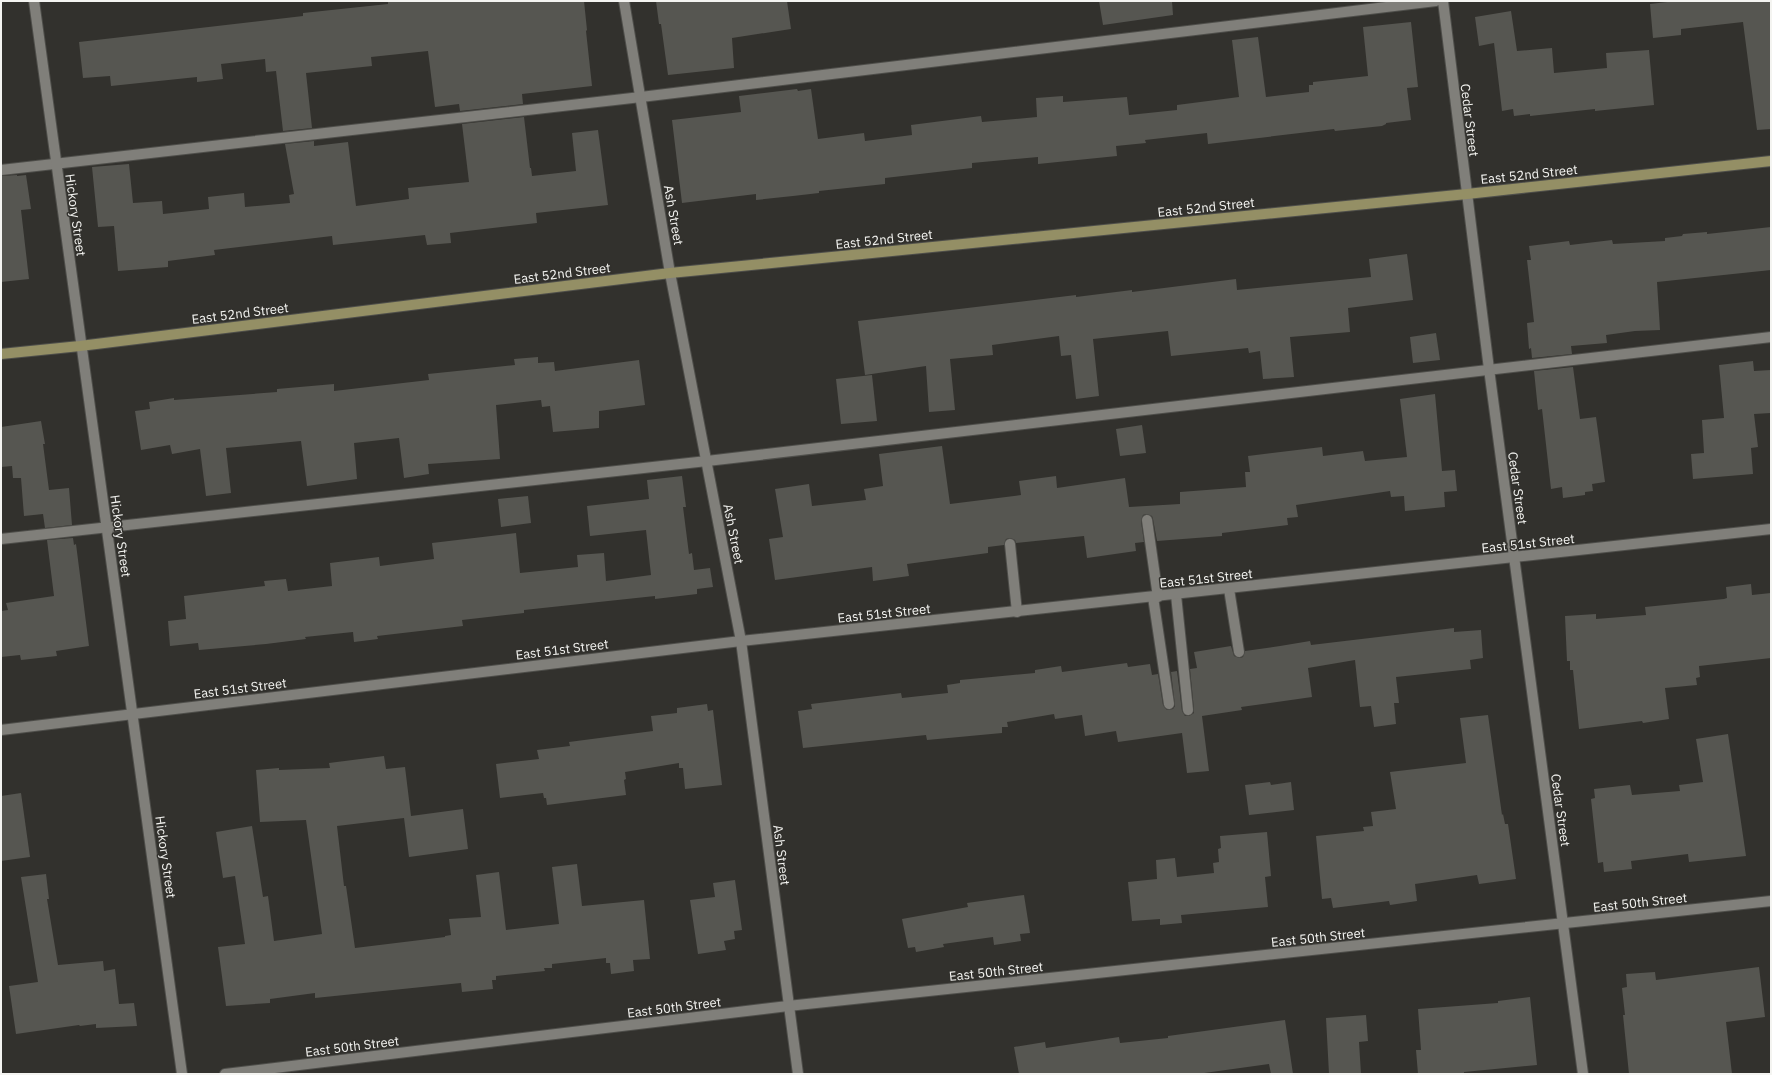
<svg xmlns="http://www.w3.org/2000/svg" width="1772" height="1075" font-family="'IBM Plex Sans',sans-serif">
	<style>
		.building { fill: #565651 }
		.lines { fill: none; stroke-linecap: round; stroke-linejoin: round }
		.service-casing { stroke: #4e4e4a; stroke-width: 12 }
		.minor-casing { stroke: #4e4e4a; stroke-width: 12 }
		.secondary-casing { stroke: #4e4e4a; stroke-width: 12 }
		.service { stroke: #807f7a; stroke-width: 10 }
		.minor { stroke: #807f7a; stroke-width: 10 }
		.secondary { stroke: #948f65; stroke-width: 10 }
		.labels { text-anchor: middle; stroke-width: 3; stroke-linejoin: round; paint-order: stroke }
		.street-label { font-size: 13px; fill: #f4f4f1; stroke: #32312d }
	</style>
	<rect width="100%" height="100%" fill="#32312d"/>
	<!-- building -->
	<g class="building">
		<path d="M388,1H584L587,30L586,31L592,86L522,94L523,104L460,111L459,104L435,107L428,51L371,57L372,66L306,73L312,128L283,131L276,71L266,72L265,59L221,64L223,79L197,82V77L111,86L110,76L83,78L79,42L303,16V13L388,4Z"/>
		<path d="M656,1H787L791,29L732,38L734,68L668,75L661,24H659Z"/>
		<path d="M1099,1H1172L1173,15L1103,25Z"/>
		<path d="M1676,1H1771V129L1757,130L1743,22L1681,29V35L1653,38L1650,4Z"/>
		<path d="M1511,11L1517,51L1552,48L1554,73L1607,68L1606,53L1649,50L1654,105L1595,111V109L1530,116V114L1514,116L1513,109L1502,111L1494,43L1479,46L1475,17Z"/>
		<path d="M1411,22L1418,87L1407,88L1411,120L1386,123V124L1382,126L1335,131L1334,129L1208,144L1207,133L1145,140L1146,143L1116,146L1117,156L1038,164V157L972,163V168L885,178V184L819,191V193L793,196L756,200V194L682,203L672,120L741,112L739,96L797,89L798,91L811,89L818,139L864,133L865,141L912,135L911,125L981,116L982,122L1037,117L1036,98L1063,96V102L1127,97L1129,115L1177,110V105L1239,97L1232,40L1258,37L1266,97L1309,92V85H1313V82L1368,76L1363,27Z"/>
		<path d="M524,117L530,168H531L532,176L576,171L572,133L598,130L608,205L536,213L537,223L450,233L451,243L427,245L425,235L333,245L332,236L214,250L215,255L168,261V267L118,271L114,226L98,227L92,167L129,164L133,203L162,201L163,214L209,209L208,197L244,193L245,207L290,203L289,195L294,194L285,144L314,141V146L348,142L356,206L409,199L408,188L469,182L462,124Z"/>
		<path d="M17,175V176L26,175L31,209L21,210L29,279L1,282V176Z"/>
		<path d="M1771,227V270L1657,282L1660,330L1635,331L1606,335L1607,343L1571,346L1572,354L1532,358L1531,348L1529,349L1527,323L1534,322L1527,260H1531L1529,246L1569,241L1570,245L1612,240L1613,244L1665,241V238L1682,236L1683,234L1707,232V234Z"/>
		<path d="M1407,254L1413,300L1348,308L1350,332L1290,337L1294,377L1263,379L1260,351L1249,353L1248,348L1171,356L1168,331L1093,339L1099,396L1076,399L1071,355L1061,356L1059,336L992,345L993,355L950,359L955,410L929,412L926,366L865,375L858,321L1076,295V297L1132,290V292L1236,279L1237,290L1371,277L1369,259Z"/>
		<path d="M1436,333L1440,360L1413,363L1410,337Z"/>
		<path d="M538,357V363L554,362L555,371L639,360L645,405L599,411V428L553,432L550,406L542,407L541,400L496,405L500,459L428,464L429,474L404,478L399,438L354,443L357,479L307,486L301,441L226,448L231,493L206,496L200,449L172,454L170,445L141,450L135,411L150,409L149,402L174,398V400L277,392V389L334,384V391L429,380L428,374L515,365L514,359Z"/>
		<path d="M1753,361L1754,371L1771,370V413L1754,414L1758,447L1751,448L1753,474L1693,479L1691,454L1704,453L1702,420L1724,418L1719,365Z"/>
		<path d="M1573,367L1580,419L1596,417L1605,482L1592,484L1593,491L1585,492V495L1563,498L1562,487L1551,489L1542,409L1538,410L1534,371Z"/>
		<path d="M872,375L877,421L841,424L836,379Z"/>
		<path d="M1435,394L1442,471L1455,470L1457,491L1444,492L1445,507L1405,511L1404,496L1391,497L1390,491L1296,505L1298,517L1287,518L1288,525L1222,533V536L1157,541L1153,519L1152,516L1146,514L1143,515L1141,521L1144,542L1135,543L1136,551L1087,558L1084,536L1016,543L1015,540L1010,538L1006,539L1004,545L988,547V553L907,564L909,576L873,581L872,567L775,580L769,539L783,537L775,489L809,484L812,506L866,500L864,489L883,486L879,454L942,446L950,504L1021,495L1019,481L1056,476L1057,488L1125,478L1129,507L1180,504V492L1246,487L1245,472H1250L1248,456L1322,447L1323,456L1363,451L1365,461L1407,457L1400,399Z"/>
		<path d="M41,421L45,444H43L49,490L69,488L72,525L45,528L43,514L24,516L21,478H13L12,466L1,467V427Z"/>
		<path d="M1142,425L1146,453L1120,456L1116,429Z"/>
		<path d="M682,476L686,507H683L689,554L692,553L694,570L710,568L713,587L697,589V594L655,599V596L524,610V613L462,620L463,626L377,636L378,639L354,642L353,632L305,637L306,639L266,644L199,650L198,643L170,646L168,621L186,619L184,596L265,586L264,581L286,579L288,591L332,586L330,563L379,557L380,566L434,559L432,543L516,533L520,573L578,567L577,555L604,553L606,581L651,575L646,530L590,536L587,506L649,499L647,480Z"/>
		<path d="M528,496L531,523L501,527L498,499Z"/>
		<path d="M73,538L74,545L76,544L89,646L56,651L57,656L21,660L20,655L1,657V611L8,610L6,603L54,596L47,540Z"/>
		<path d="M1751,584L1752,595L1771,593V658L1699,666L1700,677L1696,678L1697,685L1665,688L1669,719L1643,723L1642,721L1579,729L1573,670H1570V661H1567L1565,616L1596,614V619L1646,615L1645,607L1724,599L1727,598L1726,587Z"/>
		<path d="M1454,628V632L1481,630L1483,658L1470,660L1471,669L1396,677L1399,703H1394L1396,724L1374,727L1371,706L1360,707L1355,660L1308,668L1312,697L1241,707L1242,710L1202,716L1209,771L1187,773L1182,733L1118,742L1116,731L1085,736L1082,715L1055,719L1054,714L1007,722L1008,727H1002V733L927,740L926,735L803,748L798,711L812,709L811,704L901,693L902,698L948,693L947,685L960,683V680L1035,673V670L1061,666L1062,672L1127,663L1128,667L1150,664L1152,675L1158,674L1163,705L1167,710L1173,709L1175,706L1171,672L1177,671L1182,711L1185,716H1189L1194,713V710L1190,669L1197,668L1194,652L1231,646L1234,656L1240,658L1243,657L1245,651L1280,646L1310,641L1311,645Z"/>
		<path d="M707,704L708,711L713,710L722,785L685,789L683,768H679V763L625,772L626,779L624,780L626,795L547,805L546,798H544L543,793L500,798L496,764L539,759L537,750L570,746L569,742L653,731L651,716L677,713V708Z"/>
		<path d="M1488,715L1502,815L1503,814L1505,824H1508L1516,879L1479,884L1477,875L1415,884L1417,901L1390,905L1389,901L1333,908L1331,898L1322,899L1316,836L1364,831L1363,827L1373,826L1371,812L1396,809L1390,772L1466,763L1460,718Z"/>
		<path d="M1728,734L1746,856L1689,862L1688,854L1631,861L1632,869L1604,872L1603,862L1598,863L1591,799L1595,798L1594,789L1630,785L1632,795L1680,791L1679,785L1703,782L1696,739Z"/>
		<path d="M384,756L386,769L405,767L411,816L463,809L468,849L409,857L404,818L337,826L344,886H346L355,948L445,937V936L451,935L449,919L481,917L476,875L499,872L506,930L559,924L552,867L577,864L582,906L644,900L650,959L633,960L634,971L611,974L610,963H606V958L552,964V968H544L545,971L496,976V980H492L493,989L462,992L461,983L315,998V993L270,999V1003L226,1006L218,947L245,944L235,876L223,878L216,832L252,826L263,897L268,896L274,941L322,934L306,820L260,822L256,770L279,768V770L330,768L329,763Z"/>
		<path d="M1270,782L1271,785L1291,782L1294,810L1249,815L1245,785Z"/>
		<path d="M21,793L30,857L1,861V796Z"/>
		<path d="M1267,832L1271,876L1265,877L1268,907L1181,915L1182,923L1160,925V919L1132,921L1128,882L1157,879L1156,860L1175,858L1177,877L1214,873L1213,863L1219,862L1218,849L1221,848L1220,836Z"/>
		<path d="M46,874L49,899H47L58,965L103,961L104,971L115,969L119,1004L134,1003L137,1026L96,1028V1024L80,1026L79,1025L16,1034L9,986L38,982L21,877Z"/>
		<path d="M735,880L742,930L734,931L735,939L724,941L726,950L698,954L690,900L715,897L713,883Z"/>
		<path d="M1024,895L1030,933L1020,934L1021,941L994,945L993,937L943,944L944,947L916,952L915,947L908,948L902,919L968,907L967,903Z"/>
		<path d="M1759,967L1765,1017L1726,1022L1732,1074H1629L1623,1015H1625L1622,988L1627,987L1626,974L1655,972L1656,980Z"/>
		<path d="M1530,997L1537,1065L1464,1072V1074H1418L1416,1050H1421L1418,1009L1498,1003V1001Z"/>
		<path d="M1366,1015L1368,1041L1359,1042L1361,1074H1329L1326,1018Z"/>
		<path d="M1285,1020L1293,1074H1271L1269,1064L1197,1074H1019L1014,1047L1045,1042L1046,1048L1119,1037L1120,1043L1168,1038V1036Z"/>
	</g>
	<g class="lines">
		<!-- service casing -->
		<g class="service-casing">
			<g id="service">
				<path d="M1,170L641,97L1436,1"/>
				<path d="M1147,520L1158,597"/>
				<path d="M1,539L707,461L1771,337"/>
				<path d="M1010,544L1017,612"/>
				<path d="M1229,589L1239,652"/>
				<path d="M1176,595L1188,710"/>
				<path d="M1153,597L1169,704"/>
			</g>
		</g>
		<!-- minor casing -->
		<g class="minor-casing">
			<g id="minor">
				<path d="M34,1C82,359 134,716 182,1074"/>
				<path d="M624,1L670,273L741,641L798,1074"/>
				<path d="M1443,1L1489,369L1583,1074"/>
				<path d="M1,730L741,641L1771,529"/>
				<path d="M225,1074L788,1006L1771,901"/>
			</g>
		</g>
		<!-- secondary casing -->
		<g class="secondary-casing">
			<path id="secondary" d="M1,354L80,346L670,273L1467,194L1771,161"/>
		</g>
		<!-- service -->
		<use href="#service" class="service"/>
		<!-- minor -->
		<use href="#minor" class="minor"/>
		<!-- secondary -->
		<use href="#secondary" class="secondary"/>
	</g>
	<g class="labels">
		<!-- street labels -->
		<g class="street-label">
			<text transform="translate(1470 120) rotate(83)" y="5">Cedar Street</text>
			<text transform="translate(1529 174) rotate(-6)" y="5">East 52nd Street</text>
			<text transform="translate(1206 207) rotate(-6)" y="5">East 52nd Street</text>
			<text transform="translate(76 215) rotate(82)" y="5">Hickory Street</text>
			<text transform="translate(674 215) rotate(80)" y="5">Ash Street</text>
			<text transform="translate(884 239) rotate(-6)" y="5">East 52nd Street</text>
			<text transform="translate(562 273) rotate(-7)" y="5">East 52nd Street</text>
			<text transform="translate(240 313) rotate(-7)" y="5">East 52nd Street</text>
			<text transform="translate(1518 488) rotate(82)" y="5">Cedar Street</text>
			<text transform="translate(734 534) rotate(79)" y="5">Ash Street</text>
			<text transform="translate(121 536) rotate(82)" y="5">Hickory Street</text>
			<text transform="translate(1528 543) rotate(-6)" y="5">East 51st Street</text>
			<text transform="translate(1206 578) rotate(-6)" y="5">East 51st Street</text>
			<text transform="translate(884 613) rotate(-6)" y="5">East 51st Street</text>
			<text transform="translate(562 649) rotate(-7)" y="5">East 51st Street</text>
			<text transform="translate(240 688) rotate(-7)" y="5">East 51st Street</text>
			<text transform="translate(1561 810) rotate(82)" y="5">Cedar Street</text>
			<text transform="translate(782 855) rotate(83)" y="5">Ash Street</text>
			<text transform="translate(166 857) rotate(82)" y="5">Hickory Street</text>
			<text transform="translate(1640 902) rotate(-6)" y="5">East 50th Street</text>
			<text transform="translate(1318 937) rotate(-6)" y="5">East 50th Street</text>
			<text transform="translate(996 971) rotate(-6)" y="5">East 50th Street</text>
			<text transform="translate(674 1007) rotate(-7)" y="5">East 50th Street</text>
			<text transform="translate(352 1046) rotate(-7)" y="5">East 50th Street</text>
		</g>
	</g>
	<!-- border -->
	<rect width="1772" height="1075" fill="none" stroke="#f4f4f1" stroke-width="4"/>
</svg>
